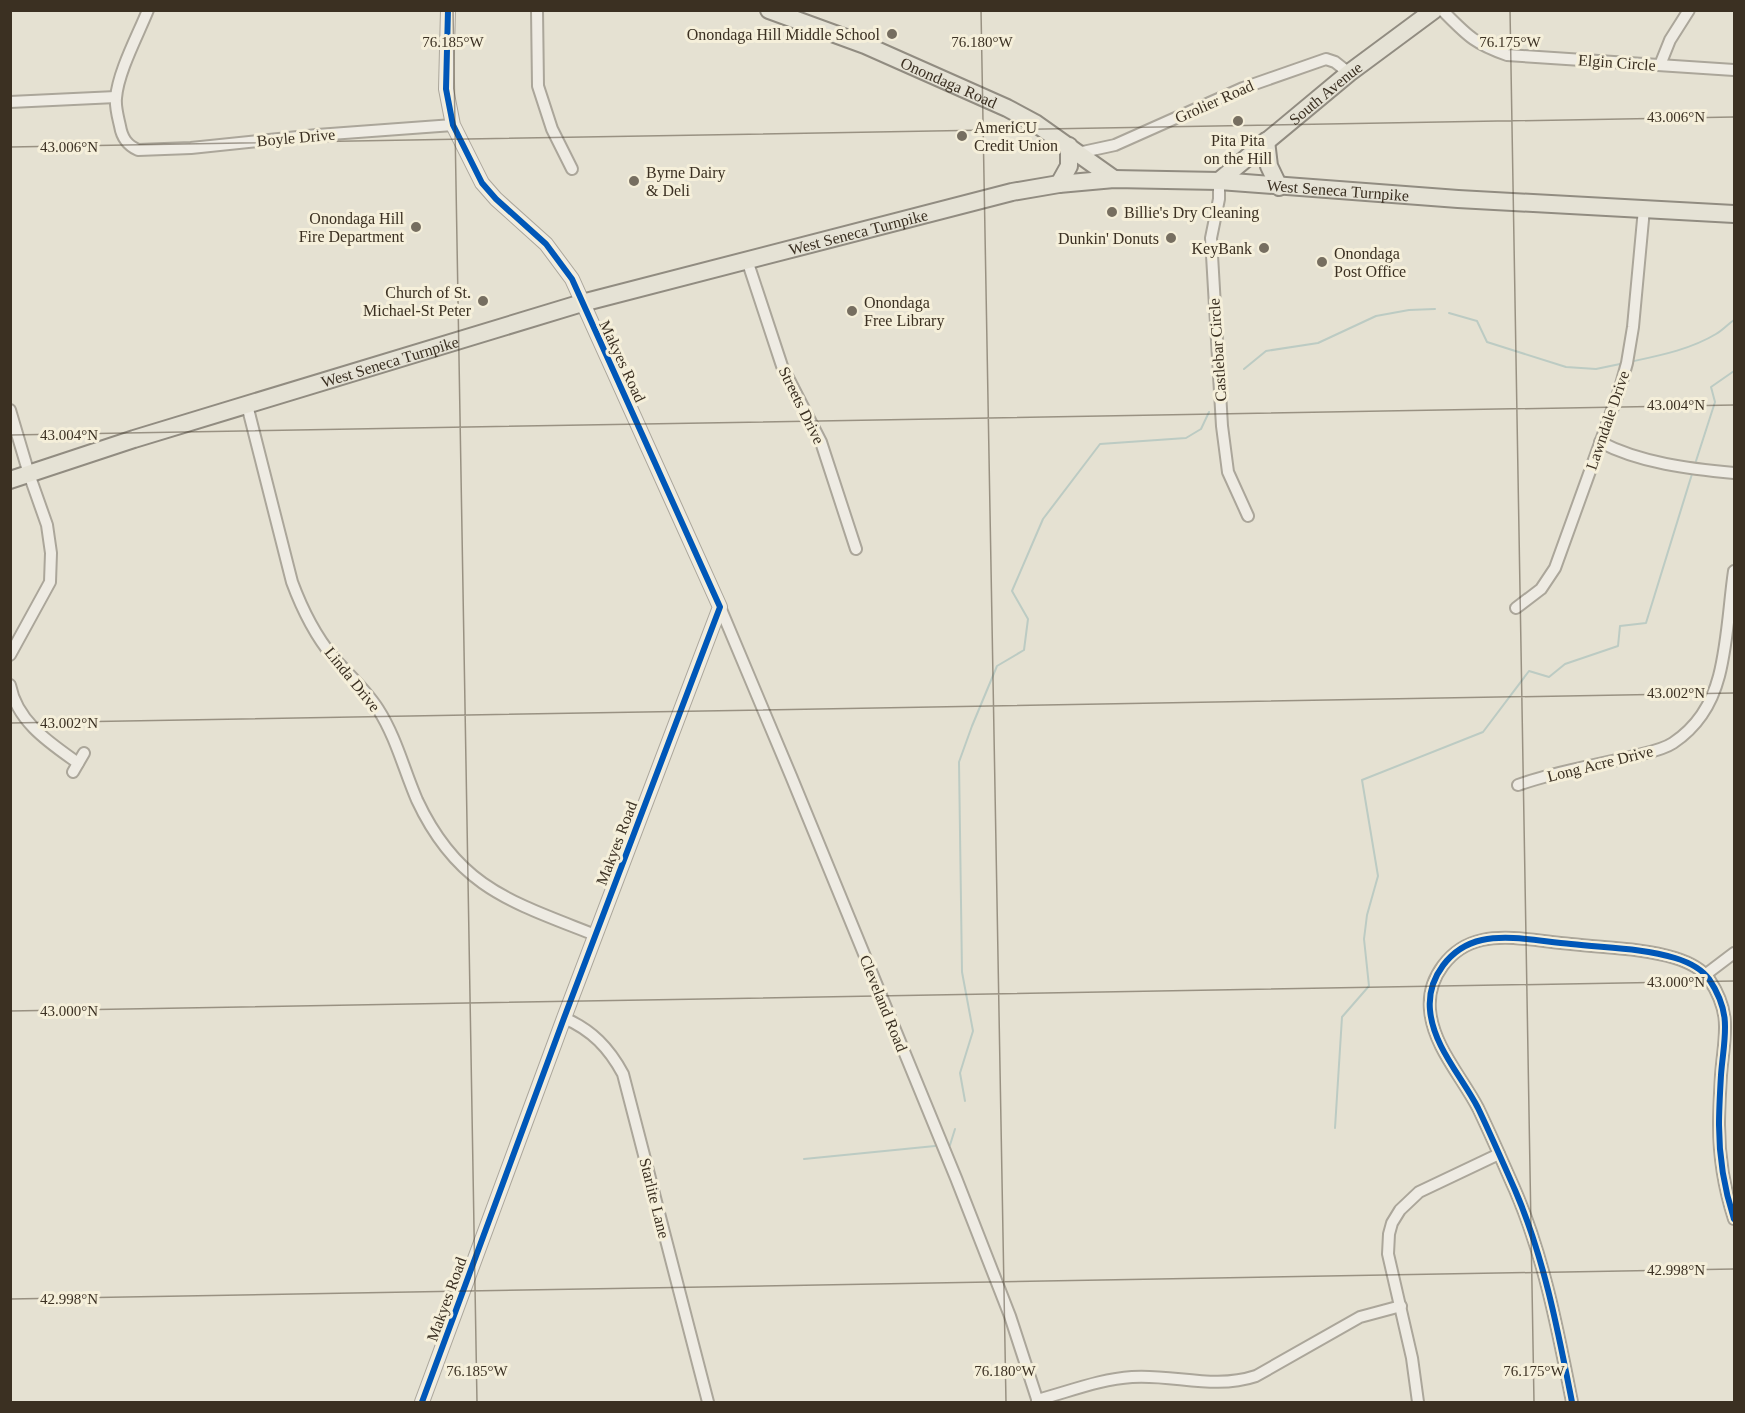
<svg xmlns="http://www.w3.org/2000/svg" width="1745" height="1413" font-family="'Times New Roman',serif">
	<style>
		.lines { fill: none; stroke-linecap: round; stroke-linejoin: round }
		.stream { stroke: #bccbc3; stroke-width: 2 }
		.minor-casing { stroke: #aba69a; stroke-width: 14 }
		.tertiary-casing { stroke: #aba69a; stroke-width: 16 }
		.primary-casing { stroke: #918c81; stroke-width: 20 }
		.minor { stroke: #eeebe3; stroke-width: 10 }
		.tertiary { stroke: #eeebe3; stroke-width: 14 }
		.primary { stroke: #e5e2d5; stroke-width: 16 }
		.cycleway-casing { stroke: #f5efda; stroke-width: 10 }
		.cycleway { stroke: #0057b8; stroke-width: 6 }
		.ticks { fill: none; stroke: #3b3022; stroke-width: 1.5; stroke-opacity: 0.45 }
		.poi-dot { fill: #766e60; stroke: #f5efda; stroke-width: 2 }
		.labels { text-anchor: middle; stroke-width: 6; stroke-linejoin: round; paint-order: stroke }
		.poi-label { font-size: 16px; fill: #3b3022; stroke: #f5efda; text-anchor: end }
		.street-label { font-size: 16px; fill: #3b3022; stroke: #f5efda }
		.ticks-label { font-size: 15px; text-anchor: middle; fill: #3b3022; stroke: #f5efda; stroke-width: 6; stroke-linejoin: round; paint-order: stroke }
	</style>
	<rect width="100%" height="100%" fill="#e5e1d2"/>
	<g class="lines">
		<!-- stream -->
		<g class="stream">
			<path d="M1449,313L1477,321L1487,342L1566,367L1596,369L1620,364"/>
			<path d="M1634,361C1662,355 1691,349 1716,334C1723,330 1728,324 1734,320"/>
			<path d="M1244,369L1266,351L1318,343L1376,316L1409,310L1435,309"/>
			<path d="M1696,461L1715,402L1711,387L1734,371"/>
			<path d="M965,1101L960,1073L973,1031L962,972L959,762L972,726L997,666L1024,650L1028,619L1012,591L1043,519L1100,444L1186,438L1201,429L1209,412"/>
			<path d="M1335,1128L1342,1017L1369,986L1364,939L1367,915L1378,876L1362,780L1483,732L1529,671L1549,677L1565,664L1618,646L1620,626L1646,623L1692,474"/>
			<path d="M950,1145L955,1129"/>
			<path d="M804,1159L935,1146"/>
		</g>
		<!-- minor casing -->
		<g class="minor-casing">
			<g id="minor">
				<path d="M148,10C138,35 118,72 116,98C115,107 118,117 120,126C122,138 127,145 138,150L191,148L317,135L453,125"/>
				<path d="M537,10L538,86L552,129L572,169"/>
				<path d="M1442,10C1467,35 1473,43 1507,55L1734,70"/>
				<path d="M1660,65L1670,40L1689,10"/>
				<path d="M10,102L116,97"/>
				<path d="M1078,153L1115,145L1243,88L1326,59L1335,62L1349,73"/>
				<path d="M1219,181V199L1211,238L1222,426L1228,472L1248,516"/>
				<path d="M747,260L782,366L821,442L856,549"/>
				<path d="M247,405L292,582C302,609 314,634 333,657C348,674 366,690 378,709C396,737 404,770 417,800C458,888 512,902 595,935"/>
				<path d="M10,410L29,474L47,525L51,553L50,582L10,655"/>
				<path d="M1600,442C1640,463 1690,469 1734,473"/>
				<path d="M720,607L791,776L956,1178L1010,1316L1038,1402"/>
				<path d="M1516,608L1541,589L1555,568L1620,388L1627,363L1633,327L1644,209"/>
				<path d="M10,685C17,722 50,743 78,763"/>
				<path d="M73,772L84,753"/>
				<path d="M1518,785C1554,772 1592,766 1630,757C1644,753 1661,751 1673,743C1697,727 1712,703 1719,676C1728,641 1729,605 1734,571"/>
				<path d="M1705,975L1734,953"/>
				<path d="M564,1018C592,1030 609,1048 623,1074L708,1402"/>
				<path d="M1037,1400C1068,1392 1100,1379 1132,1377C1174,1374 1214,1390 1256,1376L1360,1317L1401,1306"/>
				<path d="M1418,1402L1412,1358L1388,1254L1389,1234L1392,1223L1400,1210L1419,1192L1499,1154"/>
				<path d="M1572,1402C1558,1331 1544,1257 1515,1190C1503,1163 1491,1135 1478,1108C1462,1077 1433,1046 1430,1010C1427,978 1450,947 1482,940C1510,934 1543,942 1571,944C1606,948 1642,948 1675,958C1688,962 1701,968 1709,979C1733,1015 1724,1036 1721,1075C1720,1092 1719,1109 1719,1125C1719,1157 1724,1188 1734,1219"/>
			</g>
		</g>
		<!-- tertiary casing -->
		<g class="tertiary-casing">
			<path id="tertiary" d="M422,1402L564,1018L720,607L572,279L546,244L496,199L482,183L453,125L446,89L448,10"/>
		</g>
		<!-- primary casing -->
		<g class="primary-casing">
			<g id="primary">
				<path id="s1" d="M769,10L865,45L1007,108L1035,123L1114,179"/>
				<path d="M1266,141L1269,166L1279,187"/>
				<path id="s2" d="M1219,181L1349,73L1434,10"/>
				<path d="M1059,184L1069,166V146"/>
				<path id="s3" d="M10,480L134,439L582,303L1012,192L1059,184L1114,179L1219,181L1458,199L1734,214"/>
			</g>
		</g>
		<!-- minor -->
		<use href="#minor" class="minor"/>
		<!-- tertiary -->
		<use href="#tertiary" class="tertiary"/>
		<!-- primary -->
		<use href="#primary" class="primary"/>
		<!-- cycleway casing -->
		<g class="cycleway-casing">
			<g id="cycleway">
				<path d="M422,1402L564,1018L720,607L572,279L546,244L496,199L482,183L453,125L446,89L448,10"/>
				<path d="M1572,1402C1558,1331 1544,1257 1515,1190C1503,1163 1491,1135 1478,1108C1462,1077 1433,1046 1430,1010C1427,978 1450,947 1482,940C1510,934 1543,942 1571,944C1606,948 1642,948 1675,958C1688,962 1701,968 1709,979C1733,1015 1724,1036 1721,1075C1720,1092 1719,1109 1719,1125C1719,1157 1724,1188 1734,1219"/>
			</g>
		</g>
		<!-- cycleway -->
		<use href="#cycleway" class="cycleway"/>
	</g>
	<!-- ticks -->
	<path class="ticks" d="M453,10L477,1402M981,10L1006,1402M1510,10L1534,1402M10,147L1734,117M10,435L1734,405M10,723L1734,693M10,1011L1734,981M10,1299L1734,1269"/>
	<!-- markers -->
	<g class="poi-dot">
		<circle cx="892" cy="34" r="6"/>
		<circle cx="1238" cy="121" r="6"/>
		<circle cx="962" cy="136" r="6"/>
		<circle cx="634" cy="181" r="6"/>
		<circle cx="1112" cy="212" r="6"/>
		<circle cx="416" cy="227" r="6"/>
		<circle cx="1171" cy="238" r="6"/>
		<circle cx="1264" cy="248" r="6"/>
		<circle cx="1322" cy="262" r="6"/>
		<circle cx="483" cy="301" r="6"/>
		<circle cx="852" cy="311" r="6"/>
	</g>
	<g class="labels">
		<!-- poi labels -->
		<g class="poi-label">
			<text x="880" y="40">Onondaga Hill Middle School</text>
			<text x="974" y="133" text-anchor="start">AmeriCU<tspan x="974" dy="18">Credit Union</tspan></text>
			<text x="1238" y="146" text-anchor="middle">Pita Pita<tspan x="1238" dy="18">on the Hill</tspan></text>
			<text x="646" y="178" text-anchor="start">Byrne Dairy<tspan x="646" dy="18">&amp; Deli</tspan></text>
			<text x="1124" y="218" text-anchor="start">Billie's Dry Cleaning</text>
			<text x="404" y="224">Onondaga Hill<tspan x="404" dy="18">Fire Department</tspan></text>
			<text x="1159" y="244">Dunkin' Donuts</text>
			<text x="1252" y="254">KeyBank</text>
			<text x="1334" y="259" text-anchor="start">Onondaga<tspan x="1334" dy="18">Post Office</tspan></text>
			<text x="471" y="298">Church of St.<tspan x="471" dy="18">Michael-St Peter</tspan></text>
			<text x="864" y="308" text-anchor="start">Onondaga<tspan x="864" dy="18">Free Library</tspan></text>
		</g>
		<!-- street labels -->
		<g class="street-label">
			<text transform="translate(1617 62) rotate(4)" y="6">Elgin Circle</text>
			<text dy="6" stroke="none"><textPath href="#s1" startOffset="194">Onondaga Road</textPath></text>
			<text dy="6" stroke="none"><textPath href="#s2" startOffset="138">South Avenue</textPath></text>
			<text transform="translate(1214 101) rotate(-24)" y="6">Grolier Road</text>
			<text transform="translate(296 137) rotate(-5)" y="6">Boyle Drive</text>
			<text dy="6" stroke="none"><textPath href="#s3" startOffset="1370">West Seneca Turnpike</textPath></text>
			<text dy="6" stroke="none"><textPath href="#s3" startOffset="884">West Seneca Turnpike</textPath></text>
			<text transform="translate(1217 350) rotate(-94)" y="6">Castlebar Circle</text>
			<text dy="6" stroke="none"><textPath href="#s3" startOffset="398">West Seneca Turnpike</textPath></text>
			<text transform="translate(623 361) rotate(65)" y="6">Makyes Road</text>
			<text transform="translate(802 405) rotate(64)" y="6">Streets Drive</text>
			<text transform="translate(1607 420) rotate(-71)" y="6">Lawndale Drive</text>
			<text transform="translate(353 679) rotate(51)" y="6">Linda Drive</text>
			<text transform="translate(1600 763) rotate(-14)" y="6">Long Acre Drive</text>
			<text transform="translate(616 843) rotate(-69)" y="6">Makyes Road</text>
			<text transform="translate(884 1003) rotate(68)" y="6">Cleveland Road</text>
			<text transform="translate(655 1198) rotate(76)" y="6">Starlite Lane</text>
			<text transform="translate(446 1299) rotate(-70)" y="6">Makyes Road</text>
		</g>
	</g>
	<g class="ticks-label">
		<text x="453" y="47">76.185°W</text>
		<text x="982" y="47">76.180°W</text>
		<text x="1510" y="47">76.175°W</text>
		<text x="1676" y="122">43.006°N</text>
		<text x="69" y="152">43.006°N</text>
		<text x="1676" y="410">43.004°N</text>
		<text x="69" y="440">43.004°N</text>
		<text x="1676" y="698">43.002°N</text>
		<text x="69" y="728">43.002°N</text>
		<text x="1676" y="987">43.000°N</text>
		<text x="69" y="1016">43.000°N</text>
		<text x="1676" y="1275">42.998°N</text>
		<text x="69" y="1304">42.998°N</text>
		<text x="477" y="1376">76.185°W</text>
		<text x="1005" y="1376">76.180°W</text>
		<text x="1534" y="1376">76.175°W</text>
	</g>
	<!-- border -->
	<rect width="1745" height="1413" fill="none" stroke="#3b3022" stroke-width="24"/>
</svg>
